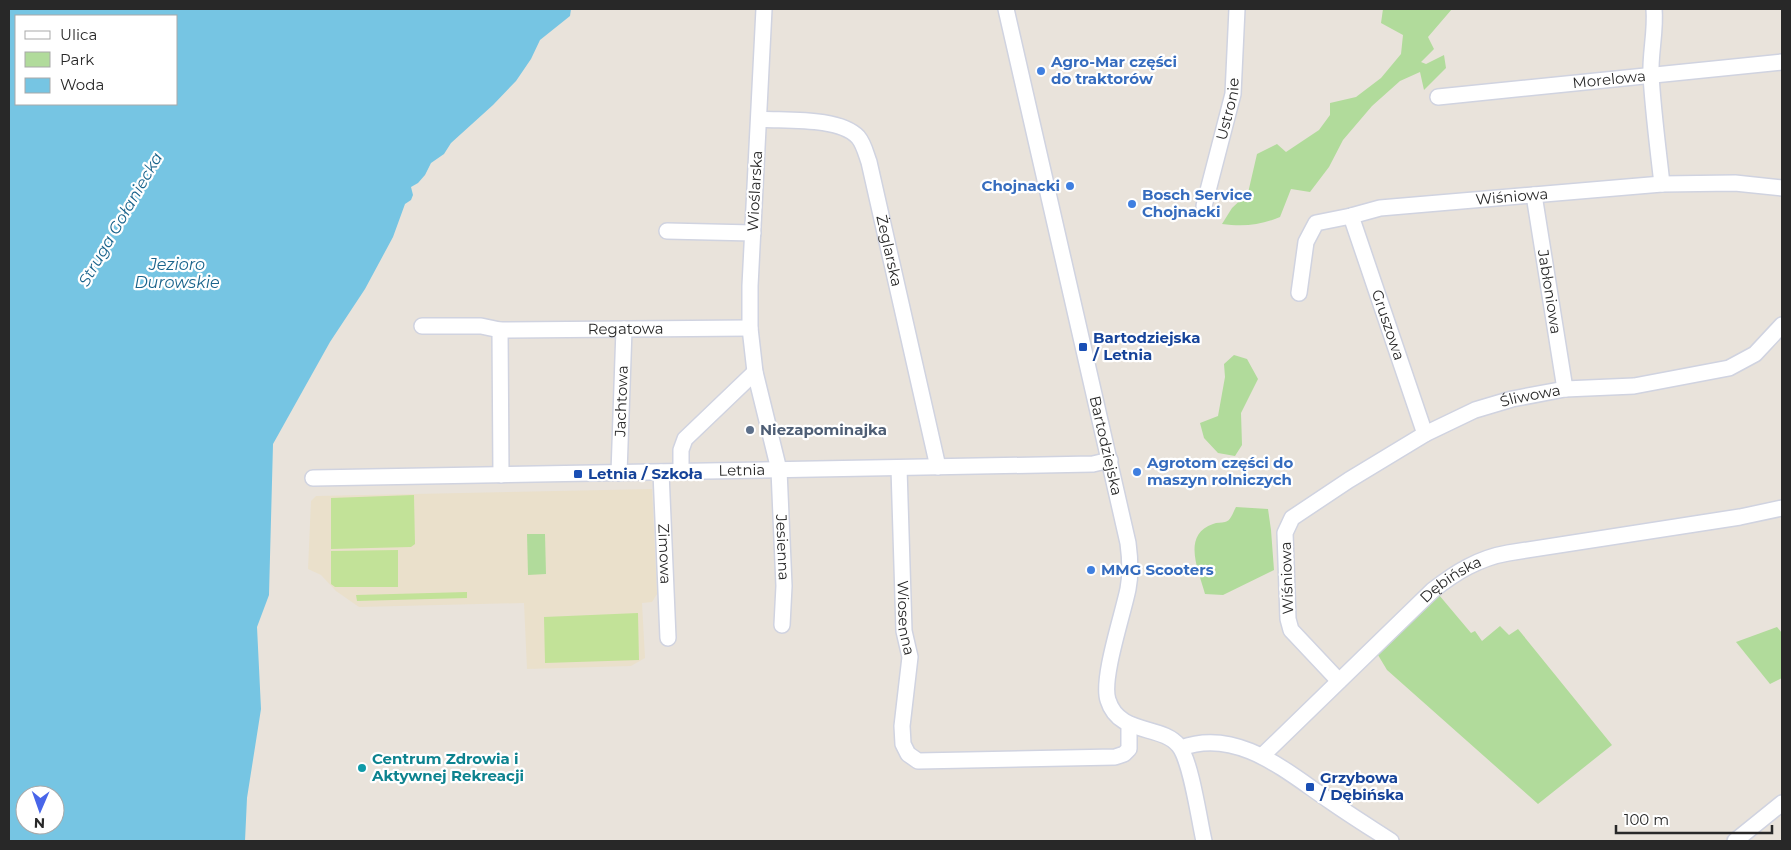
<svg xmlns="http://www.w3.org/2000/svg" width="1791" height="850" font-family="Montserrat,sans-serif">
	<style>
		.education { fill: #eae0cb }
		.green { fill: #b1db9b }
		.pitch { fill: #c2e298 }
		.water { fill: #76c5e3; fill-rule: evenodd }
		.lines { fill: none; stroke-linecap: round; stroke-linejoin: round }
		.minor-casing { stroke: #d0d3e0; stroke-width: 18 }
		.minor { stroke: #fff; stroke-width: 15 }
		.shop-dot { fill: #3f7fe0; stroke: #fff; stroke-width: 2 }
		.transit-dot { fill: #1a4fb4; stroke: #fff; stroke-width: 2 }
		.service-dot { fill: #5c6f8a; stroke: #fff; stroke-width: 2 }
		.culture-dot { fill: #0f9aa8; stroke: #fff; stroke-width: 2 }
		.labels { text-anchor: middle; stroke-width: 4.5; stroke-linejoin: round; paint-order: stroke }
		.shop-label { font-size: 15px; font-weight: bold; fill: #366cbe; stroke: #fff; text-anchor: start }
		.street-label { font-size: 15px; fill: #282828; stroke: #fff }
		.transit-label { font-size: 15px; font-weight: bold; fill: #164399; stroke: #fff; text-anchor: start }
		.service-label { font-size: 15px; font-weight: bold; fill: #4e5e75; stroke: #fff; text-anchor: start }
		.culture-label { font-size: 15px; font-weight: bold; fill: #0d838f; stroke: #fff; text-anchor: start }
		.water-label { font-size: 16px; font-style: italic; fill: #19638b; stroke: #fff }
	</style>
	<rect width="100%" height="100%" fill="#e9e3db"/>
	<!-- education -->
	<path class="education" d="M652,489L657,594L652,602L642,603L645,658L631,666L527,669L524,603L359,607L336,591L321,575L308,569L311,501L316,496Z"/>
	<!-- green -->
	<g class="green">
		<path d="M1383,9H1452L1428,37L1434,49L1421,62L1426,64L1444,55L1446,68L1424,90L1420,72L1400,81L1372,106L1343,140L1329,167L1310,192L1291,189L1280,217C1261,225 1244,227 1222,224L1232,208L1248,193L1257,154L1277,144L1286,152L1319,130L1330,115V103L1356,97L1381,78L1401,54L1403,35L1381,23Z"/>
		<path d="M1234,355L1247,359L1258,379L1241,413L1242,445L1235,456L1218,453L1204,438L1200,423L1218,416L1225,377L1224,364Z"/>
		<path d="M1236,507L1268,509L1271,530L1274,570L1223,595L1205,594C1199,571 1181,535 1213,524C1217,522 1221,523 1225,522C1231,521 1233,512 1236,507Z"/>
		<path d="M527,534H545L546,574L528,575Z"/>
		<path d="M1439,595L1471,633L1475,631L1482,641L1500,626L1509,635L1518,629L1612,745L1538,804L1387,670L1378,655Z"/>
		<path d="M1777,627L1782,633V678L1770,684L1736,642Z"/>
	</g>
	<!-- pitch -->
	<g class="pitch">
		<path d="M414,495L415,544L411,547L331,549V498Z"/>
		<path d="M398,550V587H335L331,584V551Z"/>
		<path d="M467,592V598L357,601L356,595Z"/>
		<path d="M638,613L639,660L545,663L544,617Z"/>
	</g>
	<!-- water -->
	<path class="water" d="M9,9H571L570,16L540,40L531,59L516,81L493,105L451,143L444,154L431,163L425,175L418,183L411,187L413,195L411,200L405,204L393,237L365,289L330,342L273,444L269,595L257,627L261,709L247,798L245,841H9ZM16,16H176V104H16ZM25,795H55V825H25Z"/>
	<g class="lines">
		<!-- minor casing -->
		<g class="minor-casing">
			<g id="minor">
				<path id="s1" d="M764,9L750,286V328L755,372L779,470L784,586L782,625"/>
				<path id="s2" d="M1006,9L1128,543C1130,558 1131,574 1128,589C1123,614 1101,679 1108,700C1119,736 1162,724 1179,746C1191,761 1199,819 1204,841"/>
				<path d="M1654,9C1656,31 1650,53 1651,75C1653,111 1658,148 1662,184"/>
				<path id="s3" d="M1438,97L1782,62"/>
				<path id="s4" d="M759,119C786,121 839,117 858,137C864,144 866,154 869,162L938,467"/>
				<path id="s5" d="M1534,195L1565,389"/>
				<path id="s6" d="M1204,206L1233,94L1237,9"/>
				<path id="s7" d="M1351,216L1425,434"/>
				<path d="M667,231L753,233"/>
				<path id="s8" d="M1299,293L1306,242L1316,223L1351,216L1380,208L1662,184L1735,183L1782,188"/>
				<path id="s9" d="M422,326H481L500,330L750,328"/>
				<path d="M500,330L501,475"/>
				<path id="s10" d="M899,468L904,631L910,657L902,726L903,744L908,754L918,761L1115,757L1124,754L1129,749V724"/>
				<path id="s11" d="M661,472L668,638"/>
				<path d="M681,472V450L685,439L755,372"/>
				<path id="s12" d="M619,473L624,329"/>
				<path id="s13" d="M313,478L1093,464L1110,460"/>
				<path id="s14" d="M1339,681L1291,630L1288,619L1285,533L1292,518L1349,480L1425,434L1475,410L1512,399L1565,389L1634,386L1729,368L1755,354L1782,325"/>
				<path d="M1181,748C1237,727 1287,772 1330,801C1350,815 1371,828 1391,841"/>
				<path id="s15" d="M1262,756L1433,590C1456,572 1479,558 1508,553L1740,517L1782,508"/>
				<path d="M1735,841L1782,803"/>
			</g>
		</g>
		<!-- minor -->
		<use href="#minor" class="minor"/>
	</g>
	<!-- markers -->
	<g class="shop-dot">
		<circle cx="1041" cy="71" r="5"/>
		<circle cx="1070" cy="186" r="5"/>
		<circle cx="1132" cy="204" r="5"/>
		<circle cx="1137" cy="472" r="5"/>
		<circle cx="1091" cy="570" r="5"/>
	</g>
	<g class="transit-dot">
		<rect x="1078" y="342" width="10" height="10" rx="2.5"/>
		<rect x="573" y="469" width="10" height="10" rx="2.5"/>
		<rect x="1305" y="782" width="10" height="10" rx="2.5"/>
	</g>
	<circle class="service-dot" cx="750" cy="430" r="5"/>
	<circle class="culture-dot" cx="362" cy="768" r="5"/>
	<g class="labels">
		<!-- shop labels -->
		<g class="shop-label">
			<text x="1051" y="67">Agro-Mar części<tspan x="1051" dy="17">do traktorów</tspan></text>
			<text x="1060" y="191" text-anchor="end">Chojnacki</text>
			<text x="1142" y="200">Bosch Service<tspan x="1142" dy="17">Chojnacki</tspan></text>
			<text x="1147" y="468">Agrotom części do<tspan x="1147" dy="17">maszyn rolniczych</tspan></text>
			<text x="1101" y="575">MMG Scooters</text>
		</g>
		<!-- street labels -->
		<g class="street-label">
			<text dy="5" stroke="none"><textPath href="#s3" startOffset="172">Morelowa</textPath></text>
			<text dy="5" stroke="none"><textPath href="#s6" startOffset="100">Ustronie</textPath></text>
			<text transform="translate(755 191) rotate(-87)" y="5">Wioślarska</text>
			<text dy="5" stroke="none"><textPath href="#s8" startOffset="271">Wiśniowa</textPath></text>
			<text dy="5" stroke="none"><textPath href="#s4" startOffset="221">Żeglarska</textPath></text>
			<text dy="5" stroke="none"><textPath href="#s5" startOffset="98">Jabłoniowa</textPath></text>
			<text dy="5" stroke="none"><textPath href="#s7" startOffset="115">Gruszowa</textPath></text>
			<text dy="5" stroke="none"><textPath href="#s9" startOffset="204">Regatowa</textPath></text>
			<text dy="5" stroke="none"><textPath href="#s14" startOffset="454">Śliwowa</textPath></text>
			<text dy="5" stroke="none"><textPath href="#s12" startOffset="72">Jachtowa</textPath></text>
			<text dy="5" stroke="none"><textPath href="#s2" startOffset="448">Bartodziejska</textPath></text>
			<text dy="5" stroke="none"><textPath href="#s13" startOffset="429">Letnia</textPath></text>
			<text dy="5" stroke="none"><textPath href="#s1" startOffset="542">Jesienna</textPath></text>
			<text dy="5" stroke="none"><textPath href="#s11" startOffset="82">Zimowa</textPath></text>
			<text transform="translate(1287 578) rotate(-92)" y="5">Wiśniowa</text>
			<text dy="5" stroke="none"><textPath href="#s15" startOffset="259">Dębińska</textPath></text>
			<text dy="5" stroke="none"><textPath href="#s10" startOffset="150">Wiosenna</textPath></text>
		</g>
		<!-- transit labels -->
		<g class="transit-label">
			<text x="1093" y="343">Bartodziejska<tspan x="1093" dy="17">/ Letnia</tspan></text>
			<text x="588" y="479">Letnia / Szkoła</text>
			<text x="1320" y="783">Grzybowa<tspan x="1320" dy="17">/ Dębińska</tspan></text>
		</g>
		<!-- service labels -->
		<g class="service-label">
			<text x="760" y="435">Niezapominajka</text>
		</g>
		<!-- culture labels -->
		<g class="culture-label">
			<text x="372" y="764">Centrum Zdrowia i<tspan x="372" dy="17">Aktywnej Rekreacji</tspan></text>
		</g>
		<!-- water labels -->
		<g class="water-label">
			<text transform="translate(120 219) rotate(-60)" y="6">Struga Gołaniecka</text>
			<text x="177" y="270">Jezioro<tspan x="177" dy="18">Durowskie</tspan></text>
		</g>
	</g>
	<!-- border -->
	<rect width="1791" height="850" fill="none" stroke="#282828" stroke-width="20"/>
	<!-- legend -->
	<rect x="15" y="15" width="162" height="90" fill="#ffffff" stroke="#a9a9a9"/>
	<rect x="25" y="31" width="25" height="8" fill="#ffffff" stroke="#a9a9a9"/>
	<text x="60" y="40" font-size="15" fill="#282828">Ulica</text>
	<rect x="25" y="52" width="25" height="15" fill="#b1db9b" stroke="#a9a9a9"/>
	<text x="60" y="65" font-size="15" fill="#282828">Park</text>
	<rect x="25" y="78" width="25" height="15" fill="#76c5e3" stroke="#a9a9a9"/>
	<text x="60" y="90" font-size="15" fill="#282828">Woda</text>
	<!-- north arrow -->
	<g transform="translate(40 810) rotate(182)"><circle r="24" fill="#ffffff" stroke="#a9a9a9"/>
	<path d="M0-4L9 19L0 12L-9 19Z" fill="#4865e9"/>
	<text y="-8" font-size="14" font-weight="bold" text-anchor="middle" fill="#282828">N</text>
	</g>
	<!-- scale -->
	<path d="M1616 825v8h156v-8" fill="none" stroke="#282828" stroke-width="2.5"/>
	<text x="1624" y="825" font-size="15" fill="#282828" stroke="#ffffff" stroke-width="4" paint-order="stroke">100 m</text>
</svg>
